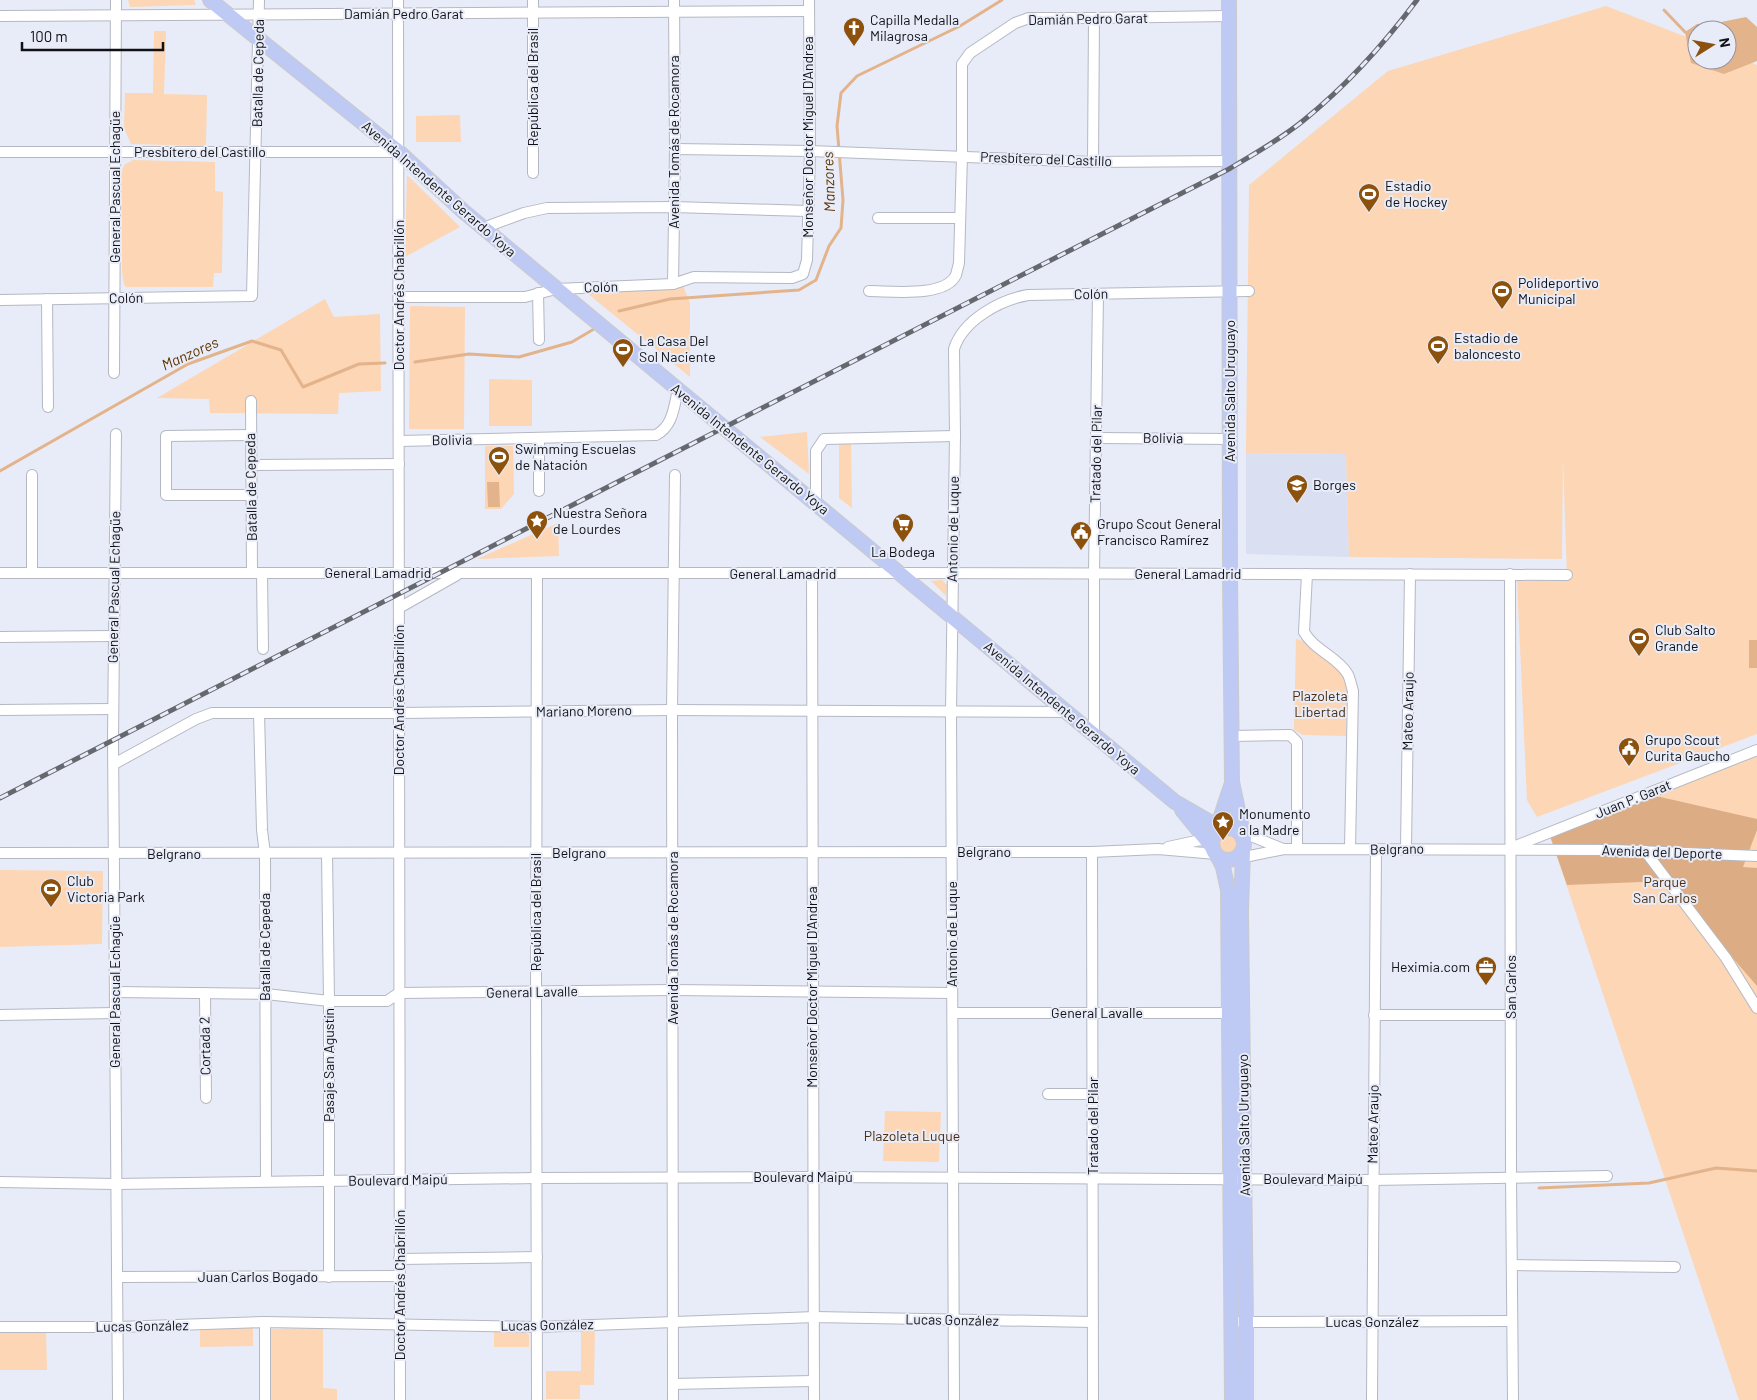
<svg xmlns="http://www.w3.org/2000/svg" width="1757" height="1400" font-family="Barlow,sans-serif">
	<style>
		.built { fill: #dadff2 }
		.green { fill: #fcd6b5 }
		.forest { fill: #dcad85 }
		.water { fill: #e3b38b; fill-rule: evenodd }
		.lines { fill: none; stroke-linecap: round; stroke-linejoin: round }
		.stream { stroke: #e3b38b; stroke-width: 3 }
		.minor-casing { stroke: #b5b8c3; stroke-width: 12 }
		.major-casing { stroke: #cacbcc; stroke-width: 16 }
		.minor { stroke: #fff; stroke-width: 10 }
		.major { stroke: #bec9f4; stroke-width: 14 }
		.rail-casing { stroke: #66686f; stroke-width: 5 }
		.rail { stroke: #e8ecf8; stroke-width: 3; stroke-dasharray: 9; stroke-linecap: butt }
		.labels { text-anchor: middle; stroke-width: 4; stroke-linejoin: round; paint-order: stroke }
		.street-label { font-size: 14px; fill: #101115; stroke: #e8ecf8 }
		.poi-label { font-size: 14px; fill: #101115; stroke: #e8ecf8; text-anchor: start }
		.park-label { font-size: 14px; fill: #4d2d0d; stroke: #e8ecf8 }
		.water-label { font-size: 15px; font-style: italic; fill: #5f3400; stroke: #e8ecf8 }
	</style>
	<rect width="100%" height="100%" fill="#e8ecf8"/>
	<!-- built -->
	<path class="built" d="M1246,453L1346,454L1349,557L1246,554Z"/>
	<!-- green -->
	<g class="green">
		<path d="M128,0H194L196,4L194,5L130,7Z"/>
		<path d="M1606,6L1697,41V60H1727V53L1757,65V734L1537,817L1527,800L1517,581L1567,580L1563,457L1562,559L1349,557L1346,454L1246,453L1249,185L1388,71Z"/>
		<path d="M154,31H166L164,94L207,95L206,146L131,144L124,128L125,93H153Z"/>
		<path d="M460,115L461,142H416V116Z"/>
		<path d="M133,160L215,162V191L223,192L222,273H214L213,287H127L124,285L122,272L121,175L124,165Z"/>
		<path d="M407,175L460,227L405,257Z"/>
		<path d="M683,286L690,303V377L582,289Z"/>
		<path d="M325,299L334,317L380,314L381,391L339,393L338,414L210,413L209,399L157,398Z"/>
		<path d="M410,306L465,307L464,429H409Z"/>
		<path d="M489,379L532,380V426H489Z"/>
		<path d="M807,432L809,474L760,437Z"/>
		<path d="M839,440H851L852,508L839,498Z"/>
		<path d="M485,446H513L514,494L501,509H485Z"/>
		<path d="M558,523L559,556L477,559Z"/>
		<path d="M942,580L947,585L946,596L931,581Z"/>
		<path d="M1296,639C1317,644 1333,663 1347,678L1346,736L1303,735L1294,730Z"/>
		<path d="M1757,756V1400H1739L1550,836Z"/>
		<circle cx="1228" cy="844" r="11"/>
		<path d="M0,870L103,871L102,944L0,947Z"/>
		<path d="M885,1111L941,1112L939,1162L883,1161Z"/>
		<path d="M253,1327V1346L200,1347V1328Z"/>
		<path d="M323,1328V1388L337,1389V1400H269V1329Z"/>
		<path d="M581,1329H595L594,1385H580V1399H546V1371H581Z"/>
		<path d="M0,1330H46L47,1370H0Z"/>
		<path d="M494,1332H525L529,1335V1347H494Z"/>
	</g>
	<!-- forest -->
	<path class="forest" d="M1656,796L1757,819V830L1743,867L1757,868V986L1666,881L1567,885L1550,836Z"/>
	<!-- water -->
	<g class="water">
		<path d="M1746,17L1757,27V61L1724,74L1691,63L1685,32L1697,24L1721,22ZM1697,30H1727V60H1697Z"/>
		<path d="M487,482H499L500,507H488Z"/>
		<rect x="1749" y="640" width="8" height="28"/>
	</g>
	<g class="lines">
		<!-- stream -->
		<g class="stream">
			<path d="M1664,10L1685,32"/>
			<path d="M619,311L670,299L799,290L816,280L829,246L841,228L843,200L837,126L841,93L857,76L960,26L1002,0"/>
			<path d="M415,362L469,354L519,357L572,342L594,329"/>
			<path d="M0,471L188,364L252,341L281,350L303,387L359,364L385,363"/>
			<path d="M1539,1188L1649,1183L1716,1168L1757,1171"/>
		</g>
		<!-- minor casing -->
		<g class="minor-casing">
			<g id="minor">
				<path d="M398,0L400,1400"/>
				<path d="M0,16L809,11"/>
				<path d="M675,149L810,151L1093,162L1229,161"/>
				<path d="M0,152H399"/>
				<path d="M1093,162L1094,18"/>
				<path d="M533,173V0"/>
				<path d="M878,218H960"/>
				<path d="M483,228L524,213L547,208L674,207L808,211"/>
				<path d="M673,284L675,149L674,0"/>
				<path d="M869,291C891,291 945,298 956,275C957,271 958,267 959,263L962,156V64L970,53L1015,23L1029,18H1094L1229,16"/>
				<path d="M538,293L539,340"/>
				<path d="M399,297H525L556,289L673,284L694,277L792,278L803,274L807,260L810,151L809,0"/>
				<path d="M47,299L48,407"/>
				<path d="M0,300L252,296L259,0"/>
				<path d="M114,373L116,0"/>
				<path d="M251,401L252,573"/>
				<path d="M116,434L113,740L118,1400"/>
				<path d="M251,435L166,436V495H252"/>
				<path d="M1096,438L1230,439"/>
				<path d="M399,441L656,435C673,426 674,407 678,389"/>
				<path d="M251,465L399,464"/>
				<path d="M32,475V573"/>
				<path d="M539,491V439"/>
				<path d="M816,503V451L824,439L955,436"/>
				<path d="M0,573H901L1567,575"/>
				<path d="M262,573L263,649"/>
				<path d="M537,574L536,992L537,1400"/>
				<path d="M812,574L814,1400"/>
				<path d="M1307,574L1304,632C1314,650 1336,656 1347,673C1350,677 1351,685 1353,691L1350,849"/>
				<path d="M1510,574L1511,1177L1513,1400"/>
				<path d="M399,608L457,575"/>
				<path d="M0,637L113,636"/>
				<path d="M0,710L113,709"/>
				<path d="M259,713L262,830L265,854L266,1181"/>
				<path d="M1094,734V574L1098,294"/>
				<path d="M1232,736L1290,735L1297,742V849"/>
				<path d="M114,764L196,719L212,713H399L672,710L1067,712"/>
				<path d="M1239,831L1283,849"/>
				<path d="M1168,847L1210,838"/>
				<path d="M1513,847L1757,750"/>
				<path d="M1406,848L1410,574"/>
				<path d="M1645,851L1726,958L1757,1008"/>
				<path d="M1092,852L1093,1400"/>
				<path d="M0,853L1092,852L1158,849L1216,854"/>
				<path d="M327,853L329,1001V1277"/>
				<path d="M1235,859L1284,849L1613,850L1757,856"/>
				<path d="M115,992L266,994L329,1001H387L399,993L673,990L952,993"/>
				<path d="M205,993L206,1098"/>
				<path d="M953,1013H1234"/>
				<path d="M0,1015L115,1013"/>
				<path d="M1374,1015H1511"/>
				<path d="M1048,1094H1093"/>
				<path d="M0,1182L115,1184L536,1178L812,1177L1372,1180L1607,1176"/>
				<path d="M399,1259L537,1257"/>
				<path d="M1512,1265L1675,1267"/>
				<path d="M117,1277L400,1276"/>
				<path d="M1240,1322L1512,1321"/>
				<path d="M0,1327H118L265,1322L537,1327L815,1317L1093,1322"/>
				<path d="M673,1384L813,1381"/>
				<path d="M265,1400V1322"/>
				<path d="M673,1400L672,710L675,475"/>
				<path d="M954,1400L951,711L955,436L954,349C963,320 1000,300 1028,295L1249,291"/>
				<path d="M1372,1400L1376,849"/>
			</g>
		</g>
		<!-- major casing -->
		<g class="major-casing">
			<g id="major">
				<path d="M210,0L399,152L463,211L1175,802L1222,829"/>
				<path d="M1229,0L1230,575L1232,782L1244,838"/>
				<path d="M1182,810L1213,848"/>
				<circle cx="1228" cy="844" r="16"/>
				<path d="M1215,834L1232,783"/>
				<path d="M1243,850L1241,912L1246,1322V1400"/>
				<path d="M1218,857L1223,867L1228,890L1232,1400"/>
			</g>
		</g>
		<!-- minor -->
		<use href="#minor" class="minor"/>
		<!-- major -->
		<use href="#major" class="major"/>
		<!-- rail casing -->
		<g class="rail-casing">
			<path id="rail" d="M0,798L1229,169C1254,154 1281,139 1304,120C1346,86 1384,44 1417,0"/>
		</g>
		<!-- rail -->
		<use href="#rail" class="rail"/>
	</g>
	<!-- icons -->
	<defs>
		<g id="church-pin" transform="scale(1.125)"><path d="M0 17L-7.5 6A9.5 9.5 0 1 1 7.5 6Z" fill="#8c510d" stroke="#e8ecf8"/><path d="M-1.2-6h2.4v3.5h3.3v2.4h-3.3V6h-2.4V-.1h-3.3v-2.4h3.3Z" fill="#fff"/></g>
		<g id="stadium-pin" transform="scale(1.125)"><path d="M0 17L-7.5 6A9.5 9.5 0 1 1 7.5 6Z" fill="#8c510d" stroke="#e8ecf8"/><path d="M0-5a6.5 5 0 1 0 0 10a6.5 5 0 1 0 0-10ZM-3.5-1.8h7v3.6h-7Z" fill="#fff"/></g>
		<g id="school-pin" transform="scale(1.125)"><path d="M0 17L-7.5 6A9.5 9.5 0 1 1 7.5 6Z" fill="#8c510d" stroke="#e8ecf8"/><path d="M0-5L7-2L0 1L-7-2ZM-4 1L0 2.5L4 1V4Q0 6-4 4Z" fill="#fff"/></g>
		<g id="sight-pin" transform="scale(1.125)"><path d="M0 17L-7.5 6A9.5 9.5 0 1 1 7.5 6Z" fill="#8c510d" stroke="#e8ecf8"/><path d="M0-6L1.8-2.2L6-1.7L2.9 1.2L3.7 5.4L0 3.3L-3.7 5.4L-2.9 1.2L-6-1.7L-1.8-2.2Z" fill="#fff"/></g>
		<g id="supermarket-pin" transform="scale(1.125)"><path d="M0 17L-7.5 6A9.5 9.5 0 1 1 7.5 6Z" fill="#8c510d" stroke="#e8ecf8"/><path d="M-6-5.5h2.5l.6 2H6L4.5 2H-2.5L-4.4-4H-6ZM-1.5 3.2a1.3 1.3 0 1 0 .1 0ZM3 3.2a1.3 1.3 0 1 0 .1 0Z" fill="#fff"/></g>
		<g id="civic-pin" transform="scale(1.125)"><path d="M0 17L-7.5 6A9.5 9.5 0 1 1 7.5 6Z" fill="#8c510d" stroke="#e8ecf8"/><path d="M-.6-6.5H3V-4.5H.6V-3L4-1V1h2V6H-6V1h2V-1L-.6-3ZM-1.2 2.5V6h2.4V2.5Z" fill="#fff"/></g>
		<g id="office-pin" transform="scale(1.125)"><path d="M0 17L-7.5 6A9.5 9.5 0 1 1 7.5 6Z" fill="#8c510d" stroke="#e8ecf8"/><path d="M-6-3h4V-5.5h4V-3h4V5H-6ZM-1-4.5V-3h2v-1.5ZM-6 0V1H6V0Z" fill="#fff"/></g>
	</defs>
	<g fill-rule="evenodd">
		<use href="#church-pin" x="854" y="28"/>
		<use href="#stadium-pin" x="1369" y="194"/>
		<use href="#stadium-pin" x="1502" y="291"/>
		<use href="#stadium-pin" x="1438" y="346"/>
		<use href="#stadium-pin" x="623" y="349"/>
		<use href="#stadium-pin" x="499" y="457"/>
		<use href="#school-pin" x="1297" y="485"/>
		<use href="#sight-pin" x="537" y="521"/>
		<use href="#supermarket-pin" x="903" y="524"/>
		<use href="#civic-pin" x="1081" y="532"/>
		<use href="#stadium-pin" x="1639" y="638"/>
		<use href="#civic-pin" x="1629" y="748"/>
		<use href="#sight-pin" x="1223" y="822"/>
		<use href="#stadium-pin" x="51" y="889"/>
		<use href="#office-pin" x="1486" y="967"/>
	</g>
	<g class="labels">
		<!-- street labels -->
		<g class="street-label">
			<text x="404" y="19">Damián Pedro Garat</text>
			<text transform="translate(1088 19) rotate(-1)" y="5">Damián Pedro Garat</text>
			<text transform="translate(258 73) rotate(-89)" y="5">Batalla de Cepeda</text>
			<text transform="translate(533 87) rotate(-90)" y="5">República del Brasil</text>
			<text transform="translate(808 137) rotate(-90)" y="5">Monseñor Doctor Miguel D'Andrea</text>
			<text transform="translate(674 142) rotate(-90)" y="5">Avenida Tomás de Rocamora</text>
			<text x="200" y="157">Presbítero del Castillo</text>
			<text transform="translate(1046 159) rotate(2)" y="5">Presbítero del Castillo</text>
			<text transform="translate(115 187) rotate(-90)" y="5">General Pascual Echagüe</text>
			<text transform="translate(439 189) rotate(41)" y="5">Avenida Intendente Gerardo Yoya</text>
			<text transform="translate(601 287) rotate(-2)" y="5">Colón</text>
			<text transform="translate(1091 294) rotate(-1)" y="5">Colón</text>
			<text transform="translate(399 295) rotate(-90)" y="5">Doctor Andrés Chabrillón</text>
			<text transform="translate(126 298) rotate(-1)" y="5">Colón</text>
			<text transform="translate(1230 391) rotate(-90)" y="5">Avenida Salto Uruguayo</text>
			<text transform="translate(1163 438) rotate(1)" y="5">Bolivia</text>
			<text transform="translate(452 440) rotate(-1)" y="5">Bolivia</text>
			<text transform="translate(750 449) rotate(39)" y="5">Avenida Intendente Gerardo Yoya</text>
			<text transform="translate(1096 454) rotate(-89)" y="5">Tratado del Pilar</text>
			<text transform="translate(251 487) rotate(-91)" y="5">Batalla de Cepeda</text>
			<text transform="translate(953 529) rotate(-89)" y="5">Antonio de Luque</text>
			<text x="378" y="578">General Lamadrid</text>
			<text x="783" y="579">General Lamadrid</text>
			<text x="1188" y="579">General Lamadrid</text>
			<text transform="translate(114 587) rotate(-89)" y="5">General Pascual Echagüe</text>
			<text transform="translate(399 700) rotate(-90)" y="5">Doctor Andrés Chabrillón</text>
			<text transform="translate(1062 708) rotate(40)" y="5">Avenida Intendente Gerardo Yoya</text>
			<text transform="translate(584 711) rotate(-1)" y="5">Mariano Moreno</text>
			<text transform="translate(1408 711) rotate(-89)" y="5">Mateo Araujo</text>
			<text transform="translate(1633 799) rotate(-22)" y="5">Juan P. Garat</text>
			<text transform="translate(1397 849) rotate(-1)" y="5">Belgrano</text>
			<text x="984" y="857">Belgrano</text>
			<text transform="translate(1662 852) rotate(2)" y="5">Avenida del Deporte</text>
			<text x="579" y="858">Belgrano</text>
			<text x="174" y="859">Belgrano</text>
			<text transform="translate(536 912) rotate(-90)" y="5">República del Brasil</text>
			<text transform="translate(952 934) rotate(-90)" y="5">Antonio de Luque</text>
			<text transform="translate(673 938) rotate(-90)" y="5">Avenida Tomás de Rocamora</text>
			<text transform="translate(265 947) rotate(-90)" y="5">Batalla de Cepeda</text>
			<text transform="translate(812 987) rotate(-90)" y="5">Monseñor Doctor Miguel D'Andrea</text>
			<text transform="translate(1511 987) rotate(-90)" y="5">San Carlos</text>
			<text transform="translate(115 992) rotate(-90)" y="5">General Pascual Echagüe</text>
			<text transform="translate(532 992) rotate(-1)" y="5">General Lavalle</text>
			<text x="1097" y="1018">General Lavalle</text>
			<text transform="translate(205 1046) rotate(-91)" y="5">Cortada 2</text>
			<text transform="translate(329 1065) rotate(-90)" y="5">Pasaje San Agustín</text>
			<text transform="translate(1373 1124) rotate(-89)" y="5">Mateo Araujo</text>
			<text transform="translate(1244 1125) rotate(-91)" y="5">Avenida Salto Uruguayo</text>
			<text transform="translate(1093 1126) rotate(-90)" y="5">Tratado del Pilar</text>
			<text x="803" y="1182">Boulevard Maipú</text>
			<text x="1313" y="1184">Boulevard Maipú</text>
			<text transform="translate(398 1180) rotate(-1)" y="5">Boulevard Maipú</text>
			<text x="258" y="1282">Juan Carlos Bogado</text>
			<text transform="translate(400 1285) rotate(-90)" y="5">Doctor Andrés Chabrillón</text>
			<text transform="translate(952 1320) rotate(1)" y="5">Lucas González</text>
			<text x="1372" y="1327">Lucas González</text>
			<text transform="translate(547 1325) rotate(-1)" y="5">Lucas González</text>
			<text transform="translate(142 1326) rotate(-1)" y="5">Lucas González</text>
		</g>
		<!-- poi labels -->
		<g class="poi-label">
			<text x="870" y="25">Capilla Medalla<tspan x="870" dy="16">Milagrosa</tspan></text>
			<text x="1385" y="191">Estadio<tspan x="1385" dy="16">de Hockey</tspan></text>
			<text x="1518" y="288">Polideportivo<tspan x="1518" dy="16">Municipal</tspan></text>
			<text x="1454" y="343">Estadio de<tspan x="1454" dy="16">baloncesto</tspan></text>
			<text x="639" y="346">La Casa Del<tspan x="639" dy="16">Sol Naciente</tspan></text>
			<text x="515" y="454">Swimming Escuelas<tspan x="515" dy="16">de Natación</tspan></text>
			<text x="1313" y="490">Borges</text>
			<text x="553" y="518">Nuestra Señora<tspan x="553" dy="16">de Lourdes</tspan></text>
			<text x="1097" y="529">Grupo Scout General<tspan x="1097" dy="16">Francisco Ramírez</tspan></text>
			<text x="903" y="557" text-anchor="middle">La Bodega</text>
			<text x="1655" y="635">Club Salto<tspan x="1655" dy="16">Grande</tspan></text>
			<text x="1645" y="745">Grupo Scout<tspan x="1645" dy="16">Curita Gaucho</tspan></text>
			<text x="1239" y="819">Monumento<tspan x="1239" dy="16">a la Madre</tspan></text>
			<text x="67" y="886">Club<tspan x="67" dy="16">Victoria Park</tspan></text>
			<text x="1470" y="972" text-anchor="end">Heximia.com</text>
		</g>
		<!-- park labels -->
		<g class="park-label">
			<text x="1320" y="701">Plazoleta<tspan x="1320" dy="16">Libertad</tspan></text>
			<text x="1665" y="887">Parque<tspan x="1665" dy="16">San Carlos</tspan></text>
			<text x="912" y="1141">Plazoleta Luque</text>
		</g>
		<!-- water labels -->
		<g class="water-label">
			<text transform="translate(829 182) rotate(-92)" y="5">Manzores</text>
			<text transform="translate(190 354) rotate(-24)" y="5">Manzores</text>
		</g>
	</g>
	<!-- north arrow -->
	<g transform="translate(1712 45) rotate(79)"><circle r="24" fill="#e8ecf8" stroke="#92949d"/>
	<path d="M0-4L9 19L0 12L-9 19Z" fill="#8c510d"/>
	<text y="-8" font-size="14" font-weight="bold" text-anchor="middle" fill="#101115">N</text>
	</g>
	<!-- scale -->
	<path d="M22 42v8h141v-8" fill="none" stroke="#101115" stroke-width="2.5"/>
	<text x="30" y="42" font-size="15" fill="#101115" stroke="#e8ecf8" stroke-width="4" paint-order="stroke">100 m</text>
</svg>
